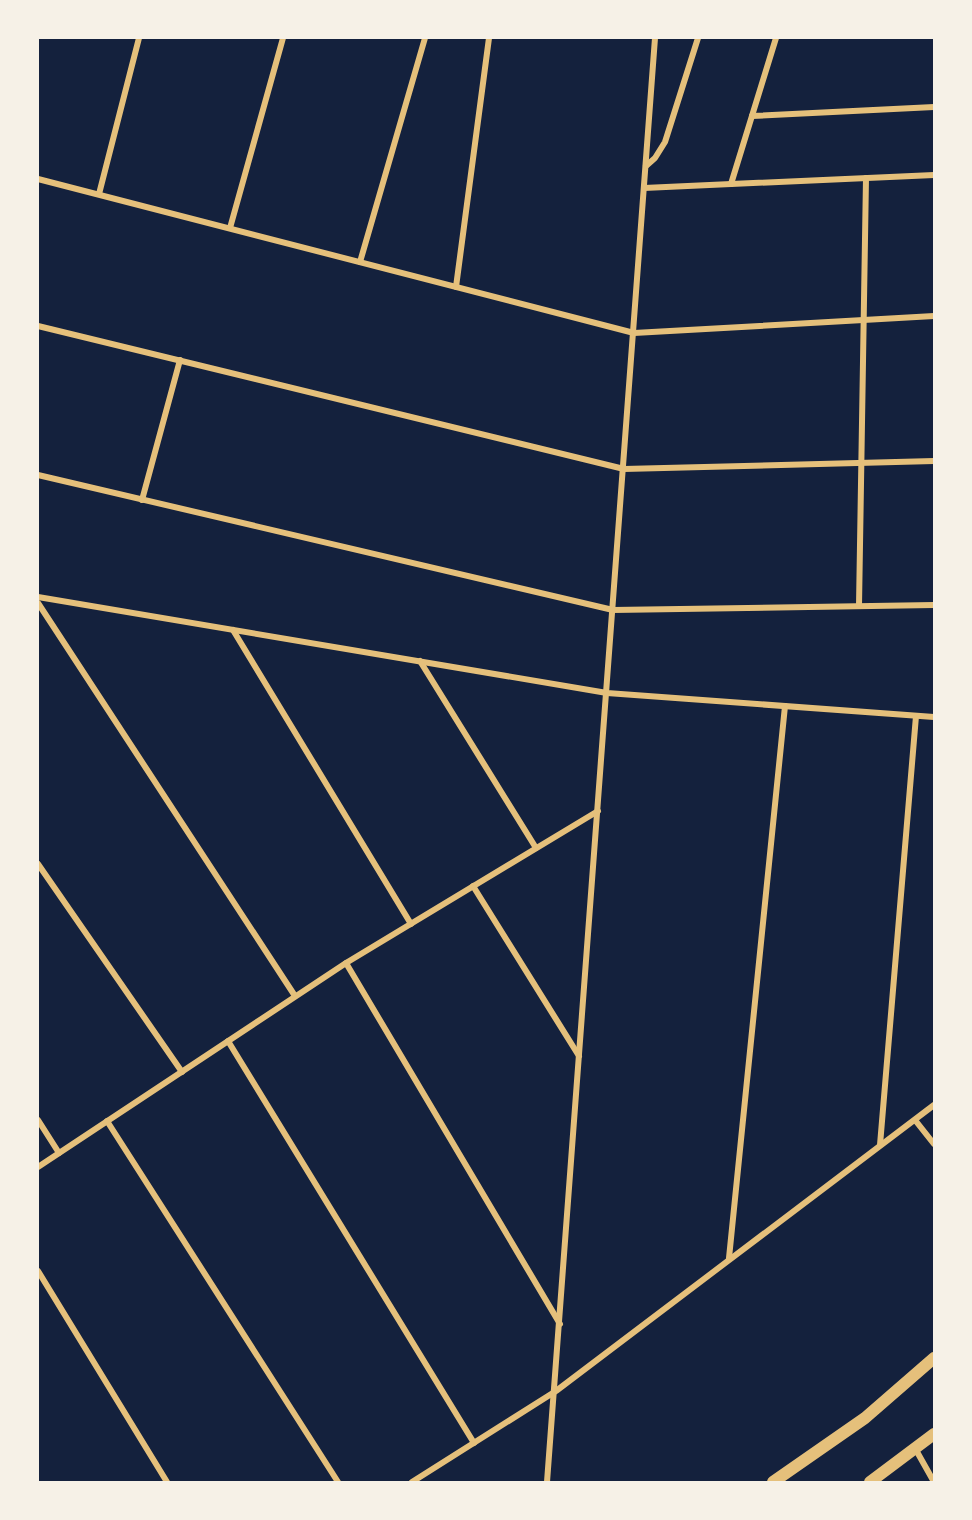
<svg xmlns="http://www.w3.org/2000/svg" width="972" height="1520" font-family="Helvetica,sans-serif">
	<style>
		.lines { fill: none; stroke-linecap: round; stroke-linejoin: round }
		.minor { stroke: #e5c07b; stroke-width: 6 }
		.secondary { stroke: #e5c07b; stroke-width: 12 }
	</style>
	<rect width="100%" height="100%" fill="#14213d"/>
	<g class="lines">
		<!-- minor -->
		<g class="minor">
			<path d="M752,116L934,107"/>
			<path d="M646,166L655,158L665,142L698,38"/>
			<path d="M38,179L634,333L934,316"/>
			<path d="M731,184L776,38"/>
			<path d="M644,188L934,175"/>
			<path d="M99,194L139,38"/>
			<path d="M230,228L283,38"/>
			<path d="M360,262L425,38"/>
			<path d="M456,287L489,38"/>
			<path d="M38,326L624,469L934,461"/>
			<path d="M38,475L613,610L934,605"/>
			<path d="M142,500L180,360"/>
			<path d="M38,597L607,693L934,717"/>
			<path d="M38,603L295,996"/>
			<path d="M859,606L866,178"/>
			<path d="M233,630L411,924"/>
			<path d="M420,661L536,848"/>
			<path d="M38,864L182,1072"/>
			<path d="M473,886L579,1056"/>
			<path d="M346,963L560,1324"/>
			<path d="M228,1041L474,1443"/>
			<path d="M38,1120L59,1153"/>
			<path d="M915,1120L934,1144"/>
			<path d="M107,1121L338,1482"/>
			<path d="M880,1145L916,716"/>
			<path d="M38,1167L346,963L598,811"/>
			<path d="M729,1258L785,706"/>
			<path d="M38,1271L167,1482"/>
			<path d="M916,1450L934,1482"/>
			<path d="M412,1482L556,1391L934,1105"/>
			<path d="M547,1482L655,38"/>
		</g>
		<!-- secondary -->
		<g class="secondary">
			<path d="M773,1482L865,1418L934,1358"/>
			<path d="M870,1482L934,1434"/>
		</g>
	</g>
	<!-- border -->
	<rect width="972" height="1520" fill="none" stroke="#f6f1e7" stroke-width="78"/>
</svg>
